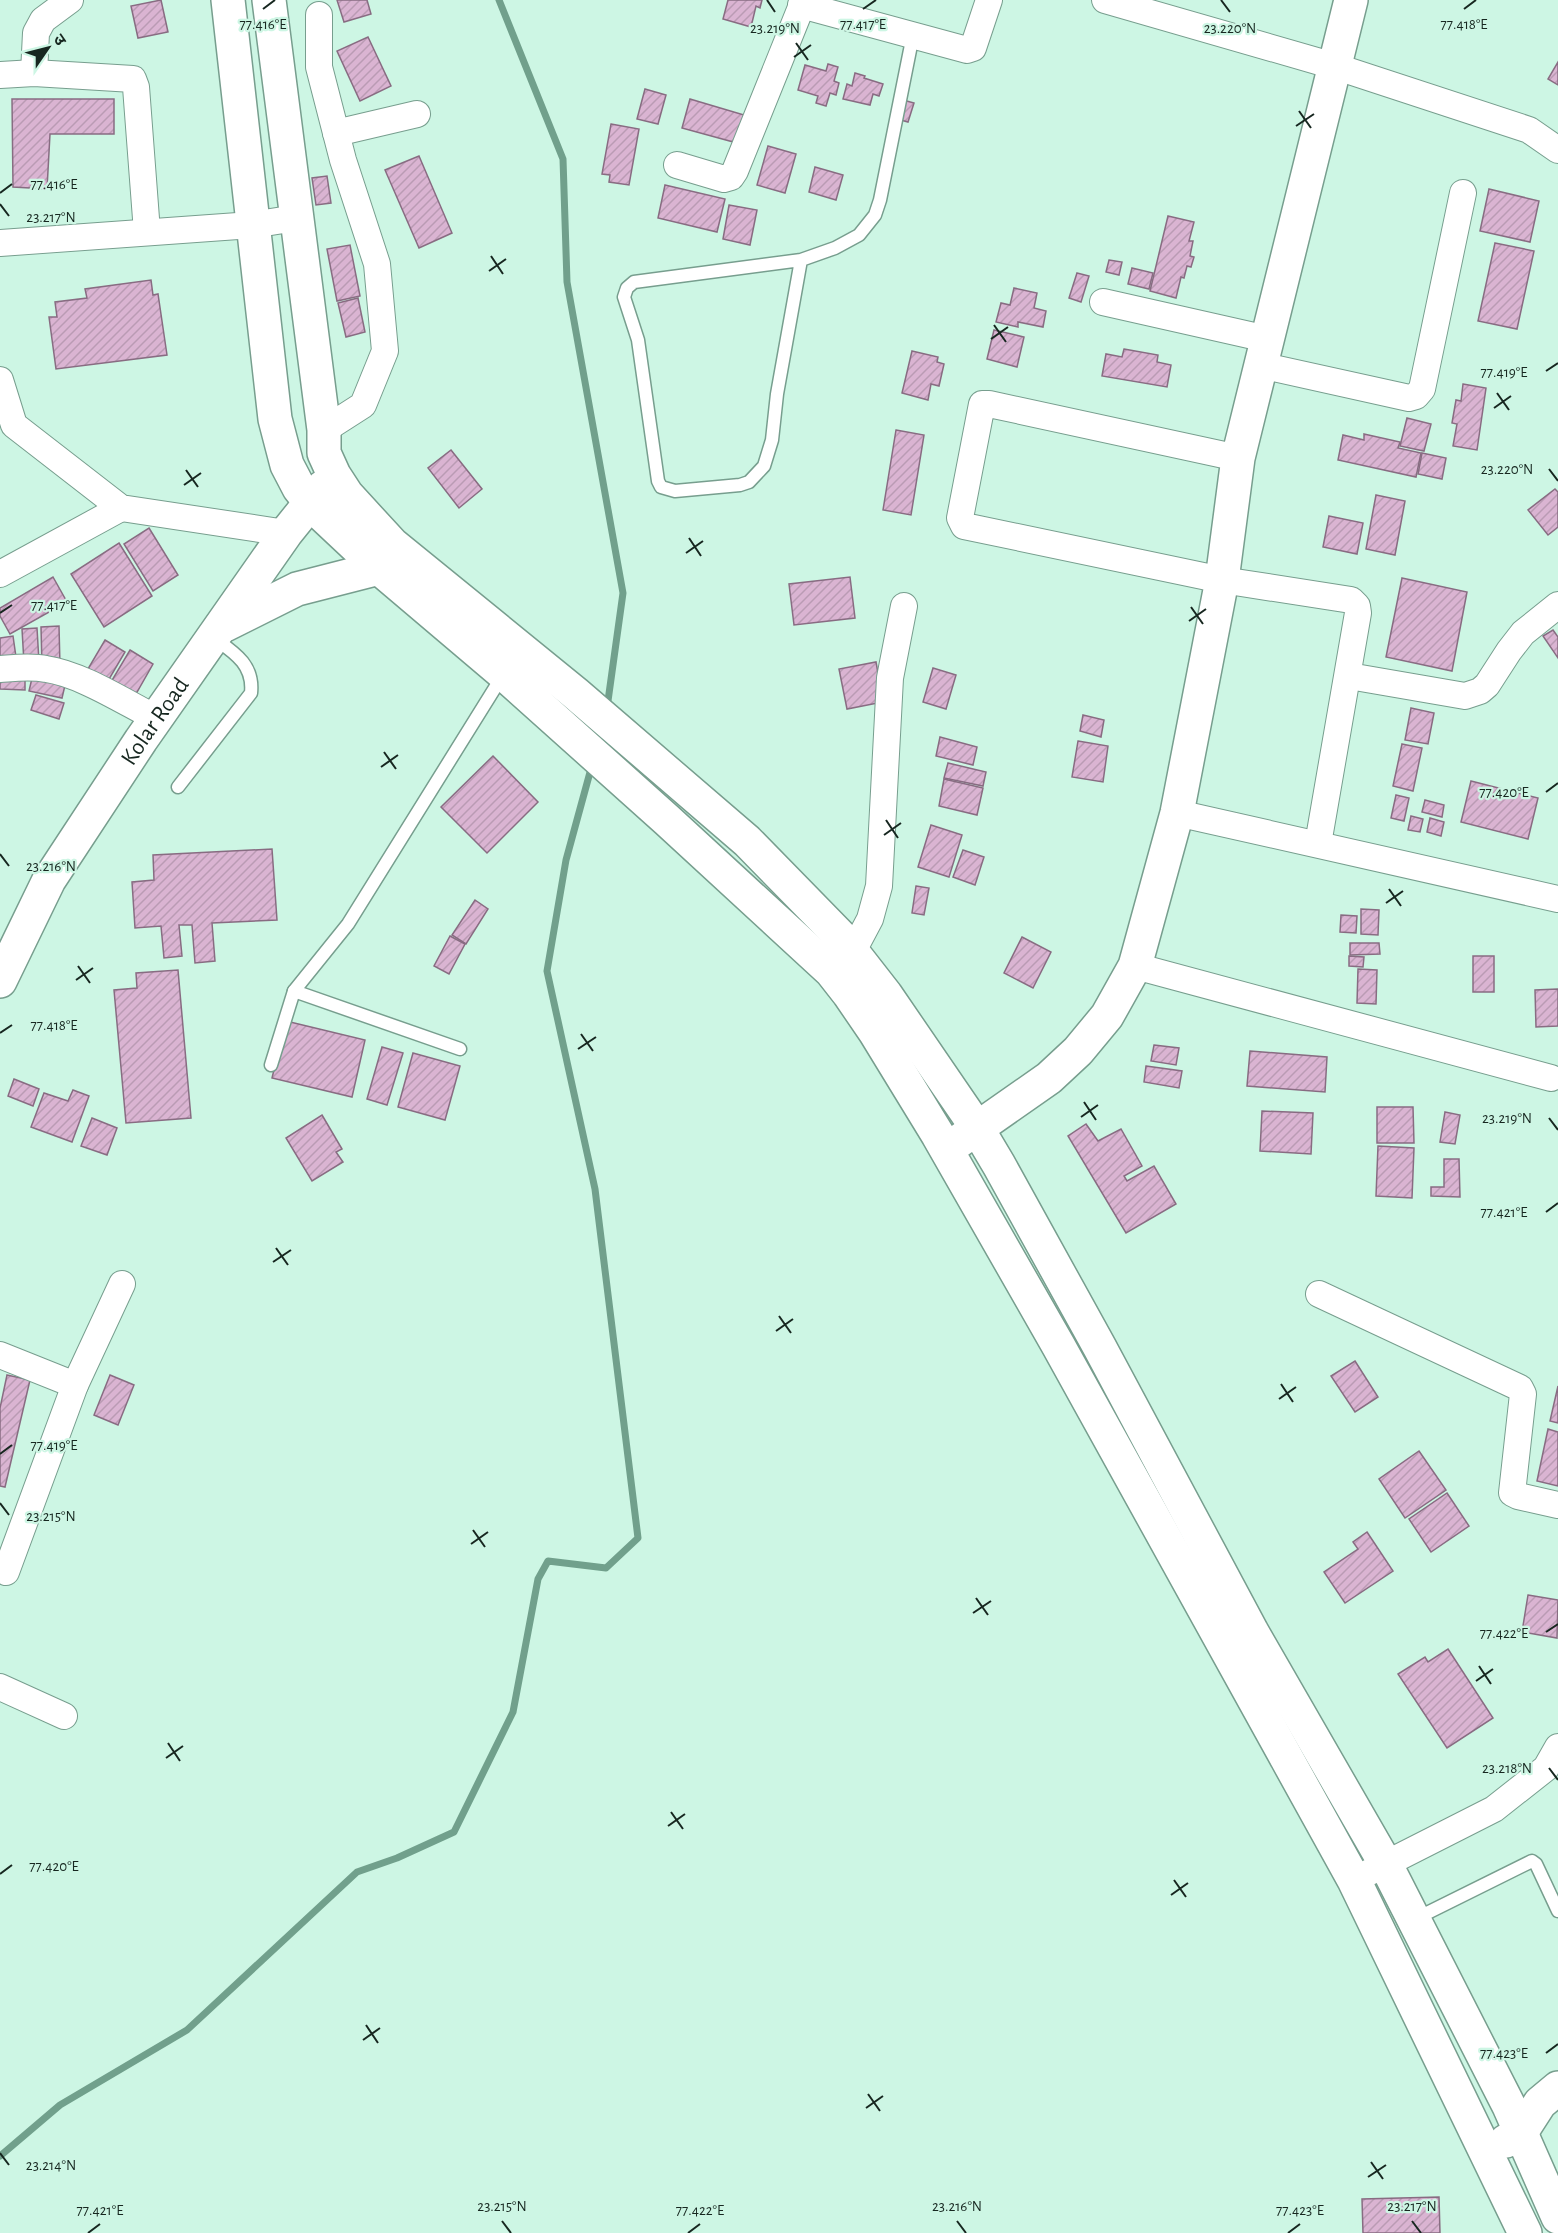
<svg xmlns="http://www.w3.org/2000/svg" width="1558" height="2233" font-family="'Alegreya Sans','Noto Sans Devanagari',sans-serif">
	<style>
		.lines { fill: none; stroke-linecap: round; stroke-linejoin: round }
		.stream { stroke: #71a08c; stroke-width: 7 }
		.building { fill: url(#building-hatch); stroke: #886c82; stroke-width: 1.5 }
		.lane-casing { stroke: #779e8e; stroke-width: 15 }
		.street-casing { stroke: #779e8e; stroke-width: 28 }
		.secondary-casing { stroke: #779e8e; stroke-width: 36 }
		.lane { stroke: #fff; stroke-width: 12 }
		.street { stroke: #fff; stroke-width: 26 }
		.secondary { stroke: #fff; stroke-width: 33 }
		.ticks { fill: none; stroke: #172720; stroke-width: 2 }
		.labels { text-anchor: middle; stroke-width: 4.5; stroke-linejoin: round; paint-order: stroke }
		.street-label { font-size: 24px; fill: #172720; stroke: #cdf6e4 }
		.ticks-label { font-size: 15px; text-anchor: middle; fill: #172720; stroke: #cdf6e4; stroke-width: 4.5; stroke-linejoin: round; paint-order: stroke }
	</style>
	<defs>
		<pattern id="building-hatch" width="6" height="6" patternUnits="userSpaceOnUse" patternTransform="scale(1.5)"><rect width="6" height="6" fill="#dab4d2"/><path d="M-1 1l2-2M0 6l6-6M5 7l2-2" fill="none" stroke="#ba9bb4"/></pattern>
	</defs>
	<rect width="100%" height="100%" fill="#cdf6e4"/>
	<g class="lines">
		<!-- stream -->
		<g class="stream">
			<path d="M499,0L563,159L567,282L623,593L607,708"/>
			<path d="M0,2156L60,2105L187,2030L357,1872L397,1858L454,1832L513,1712L538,1579L548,1561L606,1568L638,1538L595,1189L547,971L566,860L592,765"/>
		</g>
	</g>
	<!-- building -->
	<g class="building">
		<path d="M161,0L168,32L138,38L131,6Z"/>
		<path d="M337,0H367L371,14L344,22Z"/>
		<path d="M728,0H762L760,8L756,6L751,27L723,19Z"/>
		<path d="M368,37L391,86L360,101L337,51Z"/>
		<path d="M1558,62V85L1548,79Z"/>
		<path d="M828,64L838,67L834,81L839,83L836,95L830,93L826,106L816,103L818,96L798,90L805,65L826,71Z"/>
		<path d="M855,73L865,76L864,78L883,84L879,96L873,94L870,105L843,99L847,84L852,86Z"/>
		<path d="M645,89L666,95L658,124L637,119Z"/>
		<path d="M12,99H114V134H50L47,189L13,187Z"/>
		<path d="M690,99L744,115L737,143L682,128Z"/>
		<path d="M903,100L914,103L908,122L897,119Z"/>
		<path d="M611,124L639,129L629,185L609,182L610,175L602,174Z"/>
		<path d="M768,146L796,154L785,193L757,185Z"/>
		<path d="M419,156L452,233L419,248L385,170Z"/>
		<path d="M815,167L843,175L836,200L809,192Z"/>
		<path d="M327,176L331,203L316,205L312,178Z"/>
		<path d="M665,185L725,199L717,232L658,218Z"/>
		<path d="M1489,189L1539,201L1530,242L1480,231Z"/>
		<path d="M729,205L757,210L750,245L723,239Z"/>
		<path d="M1168,216L1194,222L1189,241H1193L1190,256L1194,257L1191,267L1187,266L1184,278L1181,277L1176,298L1150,291Z"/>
		<path d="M1495,243L1534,251L1517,329L1478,321Z"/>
		<path d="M350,245L360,296L337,301L327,249Z"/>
		<path d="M1109,260L1122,262L1119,275L1106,272Z"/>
		<path d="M1132,268L1153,273L1149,289L1128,284Z"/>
		<path d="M1077,273L1089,276L1081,302L1069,298Z"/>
		<path d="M151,280L153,295L158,294L167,355L56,369L49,317H57L55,302L87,298L85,289Z"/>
		<path d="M1014,288L1037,293L1034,308L1046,311L1043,327L1018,322V327L996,322L1001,303L1010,305Z"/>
		<path d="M358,298L365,332L346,337L338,303Z"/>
		<path d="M994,330L1024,337L1017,367L987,359Z"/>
		<path d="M1124,349L1158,355L1157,362L1171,365L1167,387L1102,376L1106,354L1122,357Z"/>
		<path d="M912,351L938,357L937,362L944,364L939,386L931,384L928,400L902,393Z"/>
		<path d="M1463,384L1486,388L1477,450L1453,446L1457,424L1452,423L1456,400L1461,401Z"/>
		<path d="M1407,418L1431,424L1424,451L1400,446Z"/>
		<path d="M896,430L924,435L911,515L883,510Z"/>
		<path d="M1364,434L1400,442L1398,448L1421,453L1416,477L1338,460L1343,435L1364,440Z"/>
		<path d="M451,450L482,489L459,508L428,468Z"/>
		<path d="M1422,453L1446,458L1442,479L1418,474Z"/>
		<path d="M1555,489L1558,492V527L1548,535L1528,510Z"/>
		<path d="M1376,495L1405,501L1395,555L1366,549Z"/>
		<path d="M1329,516L1363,523L1357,554L1323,547Z"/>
		<path d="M149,528L178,575L153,591L124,544Z"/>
		<path d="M119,543L152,596L104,627L71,574Z"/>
		<path d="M53,577L67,602L10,634L0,616V608Z"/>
		<path d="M850,577L855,618L794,625L789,584Z"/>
		<path d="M1402,578L1467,592L1452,671L1386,657Z"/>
		<path d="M59,626L60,666H42L41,627Z"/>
		<path d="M37,628L39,662L24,663L22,629Z"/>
		<path d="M1553,630L1558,637V658L1543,636Z"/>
		<path d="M13,636L17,664L0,663V638Z"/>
		<path d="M105,640L125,652L105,686L85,674Z"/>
		<path d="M130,650L153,664L132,701L108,687Z"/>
		<path d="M876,662L883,702L847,709L839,669Z"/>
		<path d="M933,668L956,675L946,709L923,702Z"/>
		<path d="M0,672L25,673V690L0,689Z"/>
		<path d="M33,674L66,681L62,698L29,691Z"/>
		<path d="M36,695L64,703L59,719L31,710Z"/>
		<path d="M1411,708L1434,713L1428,744L1405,740Z"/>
		<path d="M1083,715L1104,720L1101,737L1080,731Z"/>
		<path d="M940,737L977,747L973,765L936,756Z"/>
		<path d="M1078,741L1108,746L1103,782L1072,777Z"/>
		<path d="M1402,744L1422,748L1413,791L1393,786Z"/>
		<path d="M493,756L538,802L487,853L441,807Z"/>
		<path d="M948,763L986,772L983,786L944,778Z"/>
		<path d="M944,779L983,788L977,815L939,806Z"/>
		<path d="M1471,781L1538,798L1528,839L1461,822Z"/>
		<path d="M1396,795L1409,798L1404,821L1391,818Z"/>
		<path d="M1425,800L1444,805L1442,817L1422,812Z"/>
		<path d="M1411,816L1423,819L1420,832L1408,830Z"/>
		<path d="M1430,818L1444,822L1441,836L1427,832Z"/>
		<path d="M931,825L962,835L949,877L918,867Z"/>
		<path d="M272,849L277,920L212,923L215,961L195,963L192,925H179L182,956L164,958L161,926L135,928L132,882L154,880L153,855Z"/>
		<path d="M963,850L984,857L975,885L953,877Z"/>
		<path d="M916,886L929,888L924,915L912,913Z"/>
		<path d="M475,900L488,909L466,944L452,935Z"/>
		<path d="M1361,909L1379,910L1378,935L1361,934Z"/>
		<path d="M1341,915L1357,916L1356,933L1340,932Z"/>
		<path d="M450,936L465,944L449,974L434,966Z"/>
		<path d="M1022,937L1051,952L1033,988L1004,973Z"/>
		<path d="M1350,943H1379L1380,954L1350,955Z"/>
		<path d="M1349,956L1364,957L1363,967L1349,966Z"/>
		<rect x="1473" y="956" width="21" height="36"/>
		<path d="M1358,969L1377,970L1376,1004L1357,1003Z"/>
		<path d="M178,970L191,1118L126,1123L114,990L137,988L136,973Z"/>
		<path d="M1558,989V1026L1536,1027L1535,990Z"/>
		<path d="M286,1021L365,1040L352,1097L272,1078Z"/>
		<path d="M1154,1045L1179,1048L1176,1065L1151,1061Z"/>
		<path d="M382,1047L403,1053L387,1105L367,1099Z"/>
		<path d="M1250,1051L1327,1057L1325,1092L1247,1086Z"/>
		<path d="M413,1053L460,1066L445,1120L398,1107Z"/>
		<path d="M1146,1066L1182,1071L1179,1088L1144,1082Z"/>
		<path d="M14,1079L39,1089L33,1106L8,1096Z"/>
		<path d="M73,1090L89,1096L72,1142L31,1127L44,1093L68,1101Z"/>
		<path d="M1377,1107H1413L1414,1143H1377Z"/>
		<path d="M1262,1111L1313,1113L1311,1154L1260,1151Z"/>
		<path d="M1445,1112L1460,1115L1455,1144L1440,1142Z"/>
		<path d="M322,1115L342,1149L336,1152L343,1162L312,1181L286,1138Z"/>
		<path d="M92,1118L117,1128L107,1155L81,1146Z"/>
		<path d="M1086,1124L1098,1141L1121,1129L1142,1166L1124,1176L1127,1181L1154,1166L1176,1204L1126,1233L1068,1136Z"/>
		<path d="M1378,1146L1414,1148L1412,1198L1376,1196Z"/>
		<path d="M1444,1159H1459L1460,1197L1431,1196V1187H1444Z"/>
		<path d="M1355,1361L1378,1397L1355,1412L1331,1376Z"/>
		<path d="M7,1375L30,1380L5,1487L0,1486V1408Z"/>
		<path d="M110,1375L134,1385L118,1425L94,1415Z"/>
		<path d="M1558,1386V1423L1550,1421Z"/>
		<path d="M1548,1429L1558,1432V1486L1537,1481Z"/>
		<path d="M1419,1451L1446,1490L1405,1518L1379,1479Z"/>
		<path d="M1447,1493L1469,1526L1431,1552L1409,1519Z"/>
		<path d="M1367,1532L1393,1571L1345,1603L1324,1572L1358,1549L1353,1542Z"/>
		<path d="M1528,1595L1558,1600L1557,1638L1522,1632Z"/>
		<path d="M1448,1649L1493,1718L1447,1748L1398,1674L1425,1657L1428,1662Z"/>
		<path d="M1439,2197L1440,2233H1363L1362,2199Z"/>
	</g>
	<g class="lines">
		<!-- lane casing -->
		<g class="lane-casing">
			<g id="lane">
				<path d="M801,260L777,394L772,440L764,466L749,482L740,485L675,491L661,487L658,481L638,340L624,297L627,288L634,282L801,260L835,248L859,235L875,215L880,200L913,35"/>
				<path d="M178,787L251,693C254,665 235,653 214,638"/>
				<path d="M294,991L460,1049"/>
				<path d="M271,1065L294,991L348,924L503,675"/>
				<path d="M1415,1919L1532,1861L1536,1864L1558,1911"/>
			</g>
		</g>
		<!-- street casing -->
		<g class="street-casing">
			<g id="street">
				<path d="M1105,0L1334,66L1529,130L1558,150"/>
				<path d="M801,5L967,50L973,48L989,0"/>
				<path d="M319,15V67L343,160L377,264L385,351L363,405L324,430"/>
				<path d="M34,73L36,33L43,20L70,0"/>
				<path d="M0,75L34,73L133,79L136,87L147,232"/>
				<path d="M336,133L417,114"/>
				<path d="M677,165L724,179L731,177L735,171L804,0"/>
				<path d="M0,243L252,225L296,218"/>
				<path d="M1103,302L1267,339"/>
				<path d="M1260,365L1409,398L1416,396L1422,389L1463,193"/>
				<path d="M0,380L14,425L121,508L286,533"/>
				<path d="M1238,458L989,404H982L960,518L964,526L1222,580L1351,600L1357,606L1358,613L1318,844"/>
				<path d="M0,574L121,508"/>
				<path d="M0,669C15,668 31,666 46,669C81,674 124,702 156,718"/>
				<path d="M1349,676L1465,696L1480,691L1487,685L1509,651L1523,633L1558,605"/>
				<path d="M1177,813L1558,899"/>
				<path d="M853,951L870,919L879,886L890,678L904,606"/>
				<path d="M1135,966L1551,1078"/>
				<path d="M1319,1294L1520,1388L1523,1394L1512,1493L1518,1496L1558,1505"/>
				<path d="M0,1355L75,1385"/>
				<path d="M6,1572L75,1385L122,1284"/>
				<path d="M0,1687L64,1716"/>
				<path d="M1354,1880L1494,1809L1546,1768L1558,1747"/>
			</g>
		</g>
		<!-- secondary casing -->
		<g class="secondary-casing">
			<g id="secondary">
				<path d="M228,0L275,419L287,465L299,488L314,507L379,568L504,674L667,820L831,971L849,994L875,1032L938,1135L1058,1345L1354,1880L1525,2233"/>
				<path d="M269,0L324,430V453L334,475L347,495L392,544L575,693L747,841L840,936L886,995L977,1128L999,1165L1099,1346L1252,1632L1385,1863L1509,2106L1558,2217"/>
				<path d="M225,625L297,589L379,568"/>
				<path id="s1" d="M0,981L49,880L141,740L286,533L323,487"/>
				<path d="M959,1141L1049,1078L1078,1051L1107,1016L1135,966L1177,813L1222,580L1238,458L1351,0"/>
				<path d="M1506,2141L1520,2134L1540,2103L1558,2088"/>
			</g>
		</g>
		<!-- lane -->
		<use href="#lane" class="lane"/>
		<!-- street -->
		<use href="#street" class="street"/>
		<!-- secondary -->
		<use href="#secondary" class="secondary"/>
	</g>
	<!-- ticks -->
	<path class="ticks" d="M767,0L775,12M1221,0L1230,12M263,9L275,0M863,9L876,0M1464,9L1476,0M796,43L808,60M794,57L811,45M1299,111L1311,128M1296,126L1314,114M0,193L12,184M0,204L9,216M491,256L503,274M489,271L506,259M994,325L1006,342M991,339L1008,327M1546,371L1558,363M1497,393L1509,410M1494,408L1511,396M1549,469L1558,481M186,470L198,487M184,485L201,473M689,538L701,556M686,553L703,541M1191,607L1203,624M0,613L12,605M1189,621L1206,609M384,752L396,769M381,767L398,755M1546,792L1558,783M886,820L898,838M884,835L901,823M0,854L9,866M1389,889L1401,906M1386,903L1403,891M78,966L90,983M76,980L93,968M0,1033L12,1025M581,1034L593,1051M578,1049L596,1037M1084,1102L1096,1120M1081,1117L1098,1105M1549,1118L1558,1130M1546,1212L1558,1203M276,1248L288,1265M273,1262L291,1250M779,1316L791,1333M776,1331L793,1319M1281,1384L1293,1402M1279,1399L1296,1387M0,1454L12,1445M0,1503L9,1515M473,1530L485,1547M471,1544L488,1532M976,1598L988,1615M973,1613L991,1601M1546,1632L1558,1624M1479,1666L1491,1684M1476,1681L1493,1669M168,1743L180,1761M166,1758L183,1746M1549,1768L1558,1780M671,1812L683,1829M668,1826L685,1814M0,1874L12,1865M1174,1880L1186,1897M1171,1895L1188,1883M366,2025L378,2043M363,2040L380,2028M1546,2053L1558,2044M868,2094L880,2111M866,2108L883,2096M0,2153L9,2165M1371,2162L1383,2179M1368,2177L1386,2165M502,2221L511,2233M957,2221L966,2233M1412,2221L1421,2233M88,2233L100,2224M688,2233L700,2224M1288,2233L1300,2224"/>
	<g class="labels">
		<!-- street labels -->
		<g class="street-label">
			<text dy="8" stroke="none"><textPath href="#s1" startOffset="303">Kolar Road</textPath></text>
		</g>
	</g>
	<g class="ticks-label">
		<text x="263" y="29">77.416°E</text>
		<text x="863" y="29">77.417°E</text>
		<text x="1464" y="29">77.418°E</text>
		<text x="775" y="33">23.219°N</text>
		<text x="1230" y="33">23.220°N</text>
		<text x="54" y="189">77.416°E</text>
		<text x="51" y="222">23.217°N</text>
		<text x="1504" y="377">77.419°E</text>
		<text x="1507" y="474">23.220°N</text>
		<text x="54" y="610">77.417°E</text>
		<text x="1504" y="797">77.420°E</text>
		<text x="51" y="871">23.216°N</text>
		<text x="54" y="1030">77.418°E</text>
		<text x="1507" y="1123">23.219°N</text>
		<text x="1504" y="1217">77.421°E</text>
		<text x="54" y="1450">77.419°E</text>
		<text x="51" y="1521">23.215°N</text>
		<text x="1504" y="1638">77.422°E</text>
		<text x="1507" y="1773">23.218°N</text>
		<text x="54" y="1871">77.420°E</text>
		<text x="1504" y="2058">77.423°E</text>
		<text x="51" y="2170">23.214°N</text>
		<text x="502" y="2211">23.215°N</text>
		<text x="957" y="2211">23.216°N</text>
		<text x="1412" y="2211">23.217°N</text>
		<text x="100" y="2215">77.421°E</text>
		<text x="700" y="2215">77.422°E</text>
		<text x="1300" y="2215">77.423°E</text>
	</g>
	<!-- north arrow -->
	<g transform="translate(48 48) rotate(55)" stroke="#cdf6e4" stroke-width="4.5" paint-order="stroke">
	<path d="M0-4.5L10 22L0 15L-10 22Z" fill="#172720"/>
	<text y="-9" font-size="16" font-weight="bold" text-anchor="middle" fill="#172720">उ</text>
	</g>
</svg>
